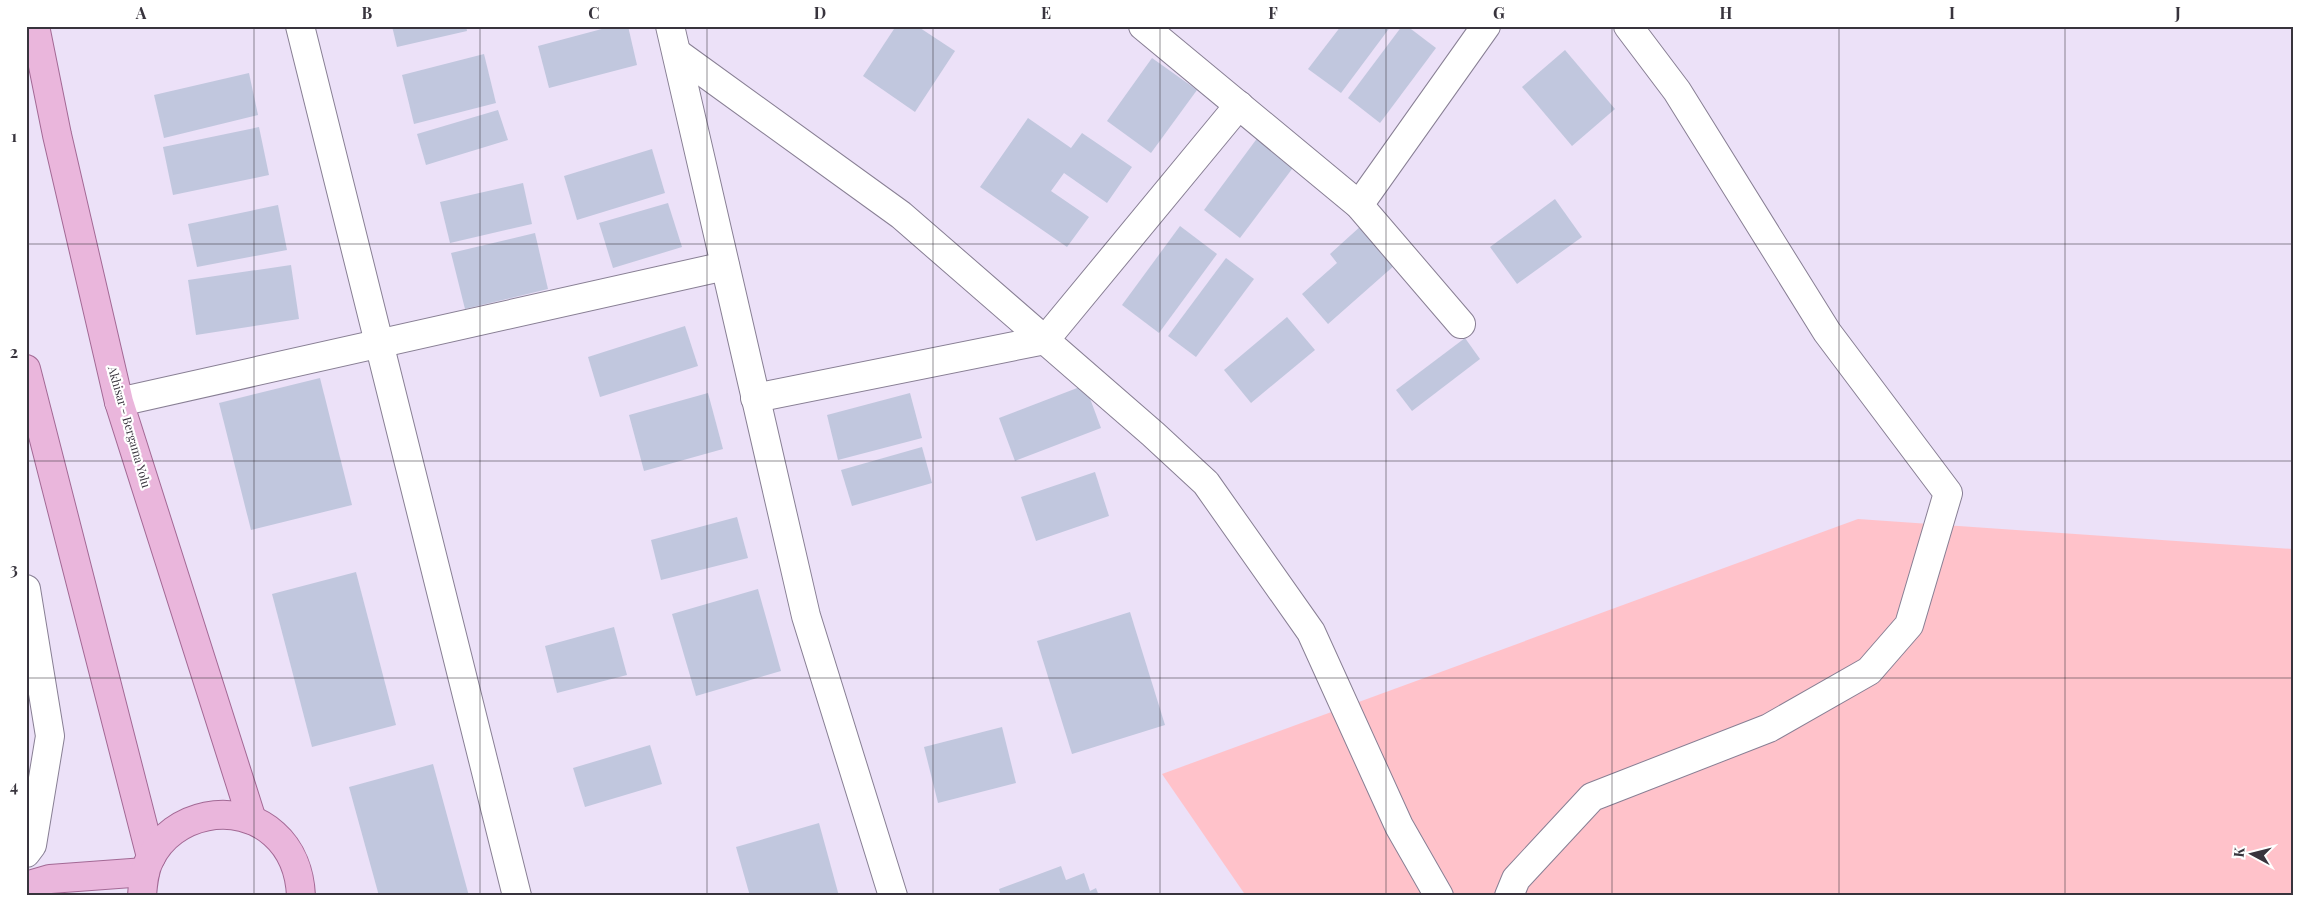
<svg xmlns="http://www.w3.org/2000/svg" width="2319" height="922" font-family="'Playfair Display',serif">
	<style>
		.green { fill: #ffc2ca }
		.building { fill: #c1c7de }
		.lines { fill: none; stroke-linecap: round; stroke-linejoin: round }
		.minor-casing { stroke: #887f94; stroke-width: 30 }
		.major-casing { stroke: #a36995; stroke-width: 30 }
		.minor { stroke: #fff; stroke-width: 28 }
		.major { stroke: #eab6dc; stroke-width: 28 }
		.grid { fill: none; stroke: #38343d; stroke-width: 1; stroke-opacity: 0.55 }
		.labels { text-anchor: middle; stroke-width: 4.5; stroke-linejoin: round; paint-order: stroke }
		.street-label { font-size: 12px; fill: #38343d; stroke: #fff }
		.neatline { fill: none; stroke: #38343d; stroke-width: 2 }
		.grid-label { font-size: 16px; text-anchor: middle; font-weight: bold; fill: #38343d }
	</style>
	<rect width="100%" height="100%" fill="#ece1f8"/>
	<!-- green -->
	<path class="green" d="M1858,519L2293,549V896H1246L1162,774Z"/>
	<!-- building -->
	<g class="building">
		<path d="M392,26H466L467,31L397,47Z"/>
		<path d="M613,26H628L637,65L549,88L538,46Z"/>
		<path d="M896,26H917L955,51L915,112L863,76Z"/>
		<path d="M1341,26H1391L1341,93L1308,69Z"/>
		<path d="M1402,26H1407L1436,48L1380,123L1348,98Z"/>
		<path d="M1565,50L1615,109L1572,146L1522,87Z"/>
		<path d="M484,54L496,103L414,124L402,75Z"/>
		<path d="M1152,58L1197,90L1151,153L1107,121Z"/>
		<path d="M249,73L258,115L164,138L154,95Z"/>
		<path d="M498,110L508,140L426,165L417,134Z"/>
		<path d="M1028,118L1071,148L1082,133L1132,167L1107,203L1064,173L1051,191L1089,217L1067,247L980,187Z"/>
		<path d="M259,127L269,175L173,195L163,147Z"/>
		<path d="M1264,129L1301,157L1240,238L1204,210Z"/>
		<path d="M652,149L665,193L577,220L564,176Z"/>
		<path d="M523,183L532,224L450,243L440,202Z"/>
		<path d="M1555,199L1582,237L1517,284L1490,247Z"/>
		<path d="M668,203L682,247L613,268L599,223Z"/>
		<path d="M278,205L287,250L197,267L188,224Z"/>
		<path d="M1362,225L1396,264L1328,324L1302,294L1337,263L1330,254Z"/>
		<path d="M1180,226L1217,254L1159,333L1122,305Z"/>
		<path d="M535,233L548,289L465,309L451,253Z"/>
		<path d="M1226,258L1254,279L1196,357L1168,336Z"/>
		<path d="M291,265L299,319L196,335L188,280Z"/>
		<path d="M1287,317L1315,350L1251,403L1224,370Z"/>
		<path d="M685,326L698,366L600,397L588,357Z"/>
		<path d="M1465,338L1480,359L1412,411L1396,390Z"/>
		<path d="M320,378L352,505L251,530L219,403Z"/>
		<path d="M1085,385L1101,428L1015,461L999,418Z"/>
		<path d="M708,393L723,449L644,471L629,415Z"/>
		<path d="M910,393L922,438L838,460L827,415Z"/>
		<path d="M922,447L932,483L852,506L841,470Z"/>
		<path d="M1095,472L1109,516L1036,541L1021,497Z"/>
		<path d="M737,517L748,558L661,580L651,540Z"/>
		<path d="M356,572L396,725L312,747L272,594Z"/>
		<path d="M758,589L781,671L696,696L672,614Z"/>
		<path d="M1130,612L1165,725L1072,754L1037,641Z"/>
		<path d="M614,627L627,675L557,693L545,646Z"/>
		<path d="M1002,727L1016,783L938,803L924,747Z"/>
		<path d="M650,745L662,784L585,807L573,768Z"/>
		<path d="M433,764L469,896H379L349,787Z"/>
		<path d="M819,823L839,896H750L736,847Z"/>
		<path d="M1061,866L1066,880L1084,873L1090,891L1096,888L1099,896H1001L999,889Z"/>
	</g>
	<g class="lines">
		<!-- minor casing -->
		<g class="minor-casing">
			<g id="minor">
				<path d="M300,26L517,896"/>
				<path d="M670,26L806,616L893,896"/>
				<path d="M1143,26L1359,205L1461,324"/>
				<path d="M677,53L901,215L1153,434L1206,483L1311,632L1399,826L1439,896"/>
				<path d="M1359,205L1486,26"/>
				<path d="M755,398L1045,340L1239,105"/>
				<path d="M119,402L725,266"/>
				<path d="M26,589L50,736L32,845L26,853"/>
				<path d="M1509,896L1516,879L1592,797L1769,728L1869,671L1909,625L1948,493L1827,332L1677,91L1628,26"/>
			</g>
		</g>
		<!-- major casing -->
		<g class="major-casing">
			<g id="major">
				<path d="M35,26L57,135L119,402L252,820"/>
				<path d="M26,369L151,857"/>
				<path d="M26,886L50,879L145,872"/>
				<path d="M142,896C143,883 144,870 150,859C172,813 237,800 274,834C292,850 300,873 301,896"/>
			</g>
		</g>
		<!-- minor -->
		<use href="#minor" class="minor"/>
		<!-- major -->
		<use href="#major" class="major"/>
	</g>
	<!-- grid -->
	<path class="grid" d="M254,26V896M480,26V896M707,26V896M933,26V896M1160,26V896M1386,26V896M1612,26V896M1839,26V896M2065,26V896M26,244H2293M26,461H2293M26,678H2293"/>
	<g class="labels">
		<!-- street labels -->
		<g class="street-label">
			<text transform="translate(129 427) rotate(74)" y="4">Akhisar - Bergama Yolu</text>
		</g>
	</g>
	<!-- border -->
	<rect width="2319" height="922" fill="none" stroke="#ffffff" stroke-width="55"/>
	<!-- north arrow -->
	<g transform="translate(2252 854) rotate(277)" stroke="#ffffff" stroke-width="4" paint-order="stroke">
	<path d="M0-4L9 19L0 12L-9 19Z" fill="#38343d"/>
	<text y="-8" font-size="14" font-weight="bold" text-anchor="middle" fill="#38343d">K</text>
	</g>
	<rect x="28" y="28" width="2264" height="866" class="neatline"/>
	<g class="grid-label">
		<text x="141" y="19">A</text>
		<text x="367" y="19">B</text>
		<text x="594" y="19">C</text>
		<text x="820" y="19">D</text>
		<text x="1046" y="19">E</text>
		<text x="1273" y="19">F</text>
		<text x="1499" y="19">G</text>
		<text x="1726" y="19">H</text>
		<text x="1952" y="19">I</text>
		<text x="2178" y="19">J</text>
		<text x="14" y="142">1</text>
		<text x="14" y="358">2</text>
		<text x="14" y="575">3</text>
		<text x="14" y="792">4</text>
	</g>
</svg>
